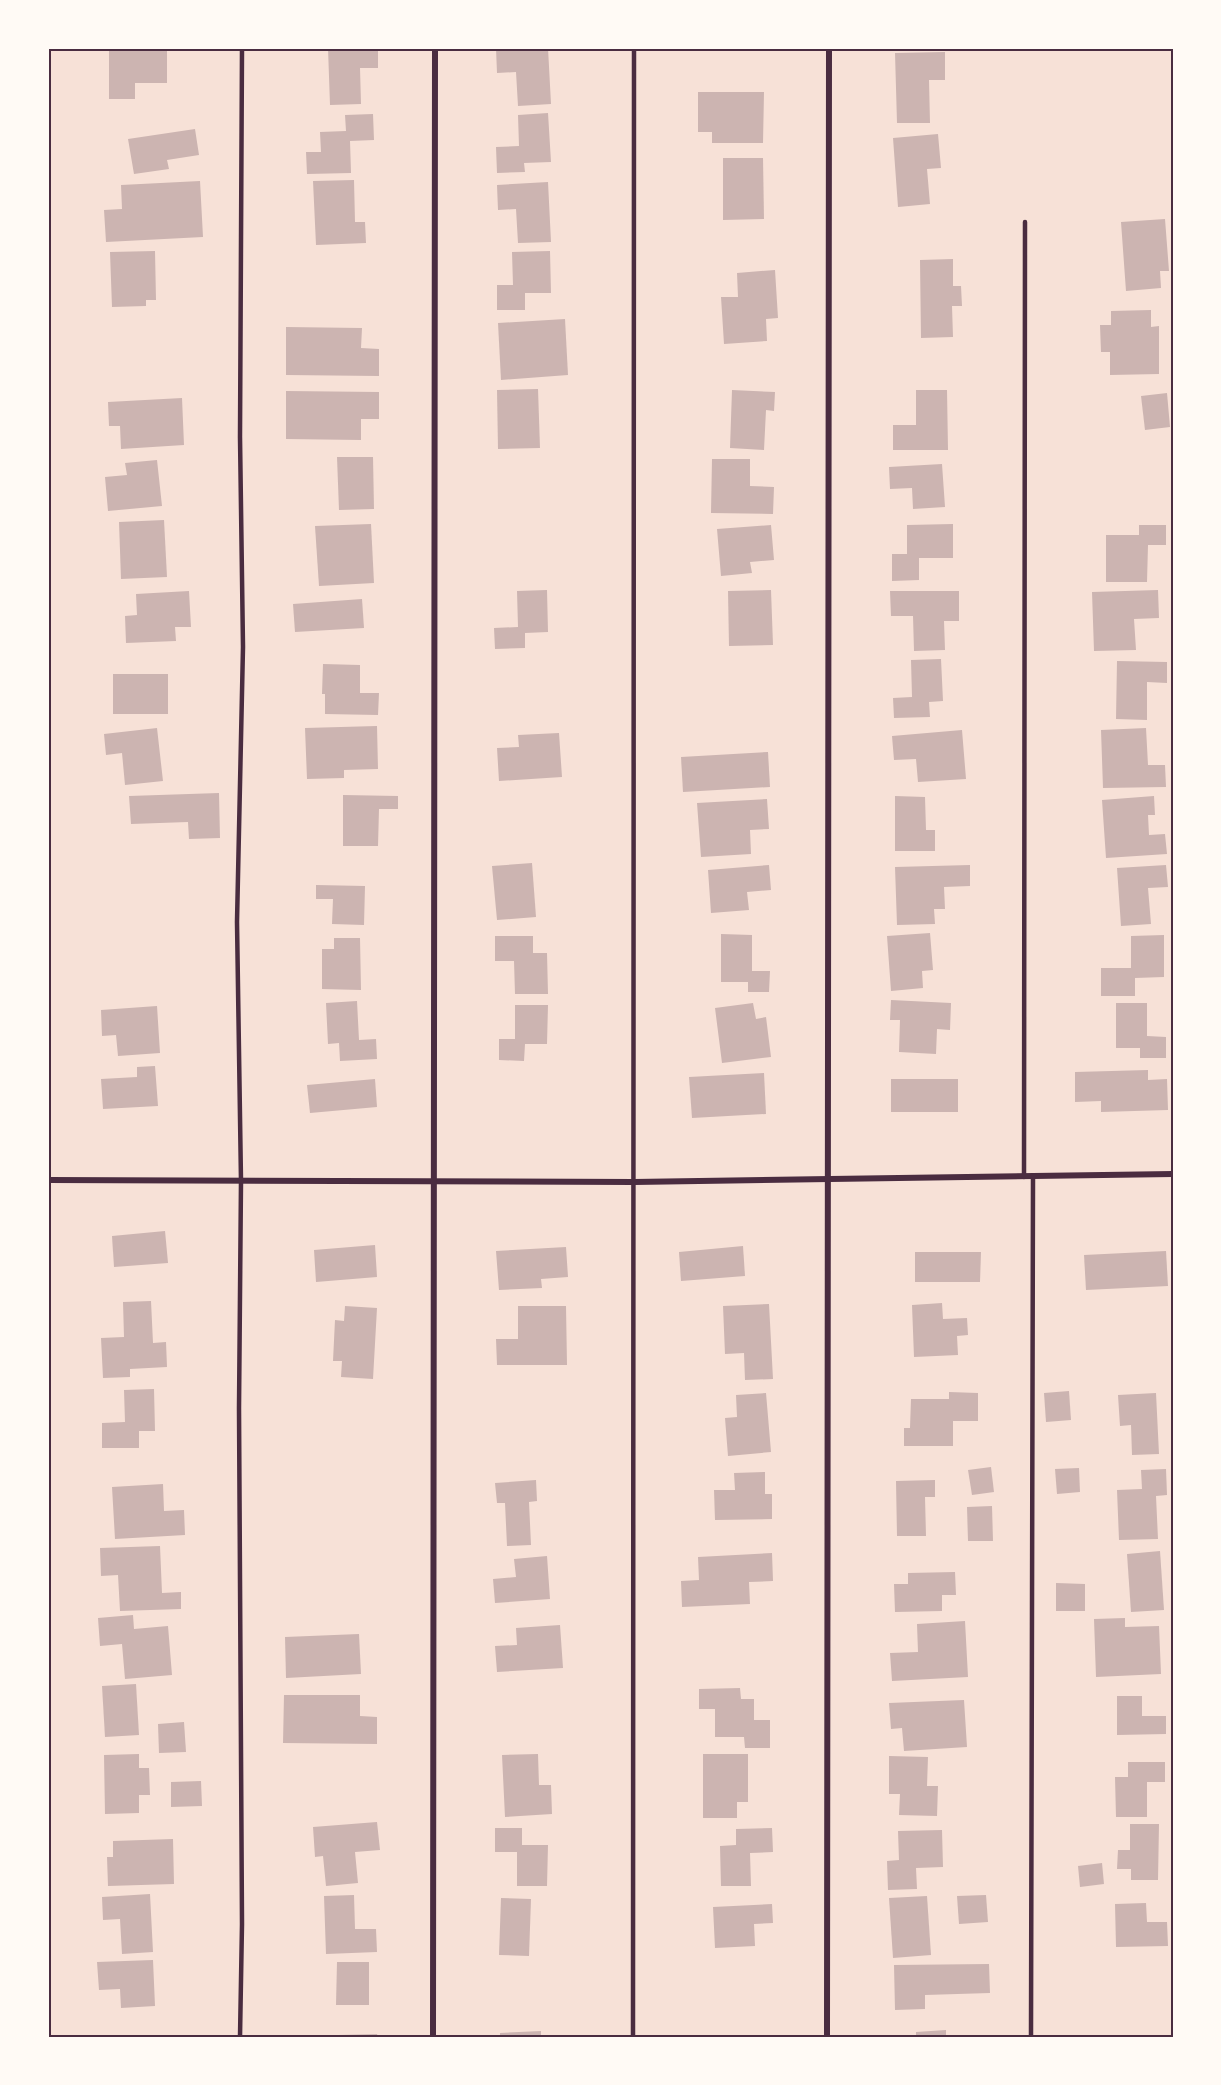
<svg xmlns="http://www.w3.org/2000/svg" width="1221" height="2085" font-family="'Nunito Sans',sans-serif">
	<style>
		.building { fill: #ccb4b1 }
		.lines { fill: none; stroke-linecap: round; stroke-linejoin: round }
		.service { stroke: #4a2c40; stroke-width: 4.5 }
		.minor { stroke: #4a2c40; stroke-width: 6 }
		.neatline { fill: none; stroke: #4a2c40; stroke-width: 2 }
	</style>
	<rect width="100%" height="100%" fill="#f7e1d7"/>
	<!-- building -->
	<g class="building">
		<path d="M328,48H378V68H360L361,104L330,105Z"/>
		<path d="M496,48H548L551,104L518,106L516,72L497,73Z"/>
		<path d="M109,49H167V83H135V99H109Z"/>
		<path d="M945,52V80H929L930,123H897L895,53Z"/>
		<path d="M698,92H764L763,143H712V132H698Z"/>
		<path d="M548,113L551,162L524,163L525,172L497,173L496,147L519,146L518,115Z"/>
		<path d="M373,114L374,140L350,141L351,173L307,174L306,152H321L320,132L346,131L345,115Z"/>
		<path d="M195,129L199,155L167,160L169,169L134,174L128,139Z"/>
		<path d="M938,134L941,168L927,169L930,204L898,207L893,138Z"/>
		<path d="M723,158H763L764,219L723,220Z"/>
		<path d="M354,180L355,222H365L366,243L316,245L313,181Z"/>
		<path d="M200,181L203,237L106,242L104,210L122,209L121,185Z"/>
		<path d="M548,182L551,242L518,243L516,209L498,210L497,185Z"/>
		<path d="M1165,219L1169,271H1160L1161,288L1126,291L1121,222Z"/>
		<path d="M155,251L156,300H146V306L112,307L110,252Z"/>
		<path d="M550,251L551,293H525V310H497V285H513L512,252Z"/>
		<path d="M953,259V286H961L962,306H952L953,337L921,338L920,260Z"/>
		<path d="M775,270L778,318L766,319L767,341L724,344L721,297H738L737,273Z"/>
		<path d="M1151,310V327L1159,326V374L1110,375V352H1101L1100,325H1111V311Z"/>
		<path d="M565,319L568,375L501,380L498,323Z"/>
		<path d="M286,327L362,328L361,348L379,349V376L286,375Z"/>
		<path d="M538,389L540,448L498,449L497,390Z"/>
		<path d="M732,390L775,392L774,411L766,410L764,450L730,448Z"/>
		<path d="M916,390H947L948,450H893V425H916Z"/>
		<path d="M286,391L379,392V419H361V440L286,439Z"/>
		<path d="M1167,393L1170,427L1145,430L1141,396Z"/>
		<path d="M182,398L184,445L121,449L120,426H109L108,402Z"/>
		<path d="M337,457H373L374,509L339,510Z"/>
		<path d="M712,459H750V486L774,487L773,514L711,513Z"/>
		<path d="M157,460L162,506L108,511L105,477L127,475L125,463Z"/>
		<path d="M942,464L945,507L913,509L912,488L890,489L889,467Z"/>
		<path d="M164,520L167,577L121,579L119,522Z"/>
		<path d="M371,524L374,583L319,586L315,526Z"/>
		<path d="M953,524V558H919V580L892,581V554H907V525Z"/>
		<path d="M771,525L774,560L750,562L752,573L721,576L717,529Z"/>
		<path d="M1139,525H1166V545H1148L1147,582H1106V535H1139Z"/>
		<path d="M547,590L548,632L525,633V648L495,649L494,628L518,627L517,591Z"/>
		<path d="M771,590L773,645L729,646L728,591Z"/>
		<path d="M1158,590L1159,618L1134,619L1136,650L1094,651L1092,592Z"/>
		<path d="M189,591L191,627H175L176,641L126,643L125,616L137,615L136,594Z"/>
		<path d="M890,591H959V621H944L945,650L914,651L913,616H891Z"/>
		<path d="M362,599L364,628L295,632L293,604Z"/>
		<path d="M941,659L943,701L929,702L930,717L894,718L893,698L912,697L911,660Z"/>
		<path d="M1117,661L1167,662V683L1147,682V720L1116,719Z"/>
		<path d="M323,664L360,665V693H379L378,715L325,714V694H322Z"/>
		<rect x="113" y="674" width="55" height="40"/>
		<path d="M377,726L378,769L344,770V778L307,779L305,728Z"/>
		<path d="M157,728L163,781L125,785L122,753L106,755L104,734Z"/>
		<path d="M1146,728L1148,765H1165L1166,787L1103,788L1101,730Z"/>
		<path d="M962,730L966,779L918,782L916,759L894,760L892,736Z"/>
		<path d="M559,733L562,777L499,781L497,748L519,747L518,735Z"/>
		<path d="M768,752L770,787L683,792L681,757Z"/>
		<path d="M219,793L220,838L189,839L188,822L131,824L129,796Z"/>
		<path d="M343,795L398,796V809H379L378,846H343Z"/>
		<path d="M895,796L925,797L926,830H935V851H895Z"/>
		<path d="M1154,796L1155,815H1148L1149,835L1165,834L1167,854L1106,858L1102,800Z"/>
		<path d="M767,799L769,829L750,830L751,854L701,857L697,803Z"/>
		<path d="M532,863L536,917L497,920L492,866Z"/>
		<path d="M769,865L771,890L747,892L749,910L711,913L708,870Z"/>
		<path d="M970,865V886L944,887L945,909H934L935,924L897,925L895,867Z"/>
		<path d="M1166,865L1168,887L1148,888L1151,924L1121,926L1117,868Z"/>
		<path d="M316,885L365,886L364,925L332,924L333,899H316Z"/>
		<path d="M930,933L933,970L922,971L923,988L891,991L887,936Z"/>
		<path d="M721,934L752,935V971H770L769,992H748V982H721Z"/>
		<path d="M1164,935V977L1135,978V996H1101V968H1131V936Z"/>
		<path d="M495,936H533V953H547L548,994H515L514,961H495Z"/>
		<path d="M334,938H360L361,990L322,989V949H334Z"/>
		<path d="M891,1000L951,1003L950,1030L937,1029L936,1054L899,1052L900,1020H890Z"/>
		<path d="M357,1001L359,1040L376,1039L377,1059L340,1061L339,1043L328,1044L326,1003Z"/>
		<path d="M753,1003L756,1019L766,1017L771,1057L722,1063L715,1008Z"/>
		<path d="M1116,1003H1147V1036L1166,1037V1058H1140V1048H1116Z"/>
		<path d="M515,1005H548L547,1044H525L524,1061L499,1060V1039H515Z"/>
		<path d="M157,1006L160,1053L118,1056L116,1035L102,1036L101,1010Z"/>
		<path d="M155,1066L158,1106L103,1109L101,1079L137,1077V1067Z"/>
		<path d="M1148,1070V1080L1167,1079L1168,1110L1101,1112V1101L1075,1102V1072Z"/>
		<path d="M764,1073L766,1114L692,1118L689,1077Z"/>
		<path d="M375,1079L377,1107L310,1113L307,1085Z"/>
		<rect x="891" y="1079" width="67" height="33"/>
		<path d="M165,1231L168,1263L114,1267L112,1236Z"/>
		<path d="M375,1245L377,1277L316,1282L314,1250Z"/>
		<path d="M743,1246L745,1276L681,1281L679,1252Z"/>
		<path d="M566,1247L568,1277L541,1279L542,1288L499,1290L496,1251Z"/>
		<path d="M1166,1251L1168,1286L1086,1290L1084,1255Z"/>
		<path d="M915,1252H981L980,1282H915Z"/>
		<path d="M151,1301L153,1343L166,1342L167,1367L130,1369V1377L103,1378L101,1338L124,1337L123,1302Z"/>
		<path d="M942,1303L943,1319L967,1318L968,1335L957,1336L958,1355L914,1357L912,1305Z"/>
		<path d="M769,1304L773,1379L745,1380L744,1353L725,1354L723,1306Z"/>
		<path d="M345,1306L377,1308L373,1379L341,1377L342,1361H333L335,1320L344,1321Z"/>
		<path d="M518,1306H566L567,1365H497L496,1339H518Z"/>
		<path d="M154,1389L155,1431H139V1448H102V1423L125,1422L124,1390Z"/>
		<path d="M1069,1391L1071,1420L1046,1422L1044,1393Z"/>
		<path d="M949,1392L978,1393V1421H953V1446H904V1428H910L911,1399H949Z"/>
		<path d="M766,1393L771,1452L728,1456L725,1418L737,1417L736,1395Z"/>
		<path d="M1156,1393L1159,1454L1132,1455L1131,1425L1120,1426L1118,1395Z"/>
		<path d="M991,1467L994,1492L972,1495L968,1470Z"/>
		<path d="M1079,1468L1080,1492L1057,1494L1055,1469Z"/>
		<path d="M1166,1469L1167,1495L1156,1496L1158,1539L1119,1540L1117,1490L1142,1489L1141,1470Z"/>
		<path d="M765,1472V1494H772V1519L715,1520L714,1490H735L734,1473Z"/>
		<path d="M536,1480L537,1501L529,1502L531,1545L507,1546L505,1503H497L495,1483Z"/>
		<path d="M935,1480V1497H925L926,1536H897L896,1481Z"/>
		<path d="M163,1484L164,1511L184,1510L185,1535L115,1539L112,1487Z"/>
		<path d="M992,1506L993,1541H968L967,1507Z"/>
		<path d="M160,1546L162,1593L181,1592V1609L120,1611L118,1575L101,1576L100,1548Z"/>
		<path d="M1160,1551L1164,1610L1131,1612L1127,1554Z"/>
		<path d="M772,1553L773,1581L749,1582L750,1604L682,1607L681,1581L699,1580L698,1557Z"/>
		<path d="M547,1556L550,1599L495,1603L493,1579L516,1577L514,1559Z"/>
		<path d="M955,1572L956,1595H942V1611L895,1612L894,1584H908V1573Z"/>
		<path d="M1056,1583L1085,1584V1611H1056Z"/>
		<path d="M133,1615L134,1629L168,1626L172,1675L125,1679L122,1644L100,1646L98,1618Z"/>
		<path d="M1125,1618V1627L1159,1626L1161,1674L1096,1677L1094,1619Z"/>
		<path d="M965,1621L968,1677L892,1681L890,1653L918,1652L917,1624Z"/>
		<path d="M560,1625L563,1668L497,1672L495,1646L517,1645L516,1628Z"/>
		<path d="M359,1634L361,1674L286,1678L285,1637Z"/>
		<path d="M136,1684L139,1735L105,1737L102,1686Z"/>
		<path d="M740,1688L741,1699H754V1720H770V1748H745L744,1737H715V1709H699V1689Z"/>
		<path d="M284,1695H360V1716L377,1717V1744L283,1743Z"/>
		<path d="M1117,1696H1142V1716H1166V1734L1117,1735Z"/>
		<path d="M964,1700L967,1747L904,1751L902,1728L891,1729L889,1703Z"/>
		<path d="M184,1722L186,1752L159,1753L158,1724Z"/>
		<path d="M139,1754V1768H149L150,1795H139V1813L105,1814L104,1755Z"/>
		<path d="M538,1754L539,1785H551L552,1814L505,1817L502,1755Z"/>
		<path d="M703,1754H748V1802H737V1818H703Z"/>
		<path d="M889,1756L928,1757L927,1786H938L937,1816L899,1815L900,1794H889Z"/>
		<path d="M1128,1762H1165V1782H1147V1817H1116L1115,1777H1128Z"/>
		<path d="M201,1781L202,1806L171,1807V1782Z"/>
		<path d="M377,1822L380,1850L355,1852L358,1883L326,1886L323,1856L315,1857L313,1827Z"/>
		<path d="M1130,1824H1159L1158,1880H1131V1869H1117L1118,1850H1130Z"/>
		<path d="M495,1828H522V1845H548L547,1886H517V1852H495Z"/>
		<path d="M772,1828L773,1852L750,1853L751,1886H721L720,1846L736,1845V1829Z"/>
		<path d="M942,1830L943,1867L916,1868L917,1889L888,1890L887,1861L899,1860L898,1831Z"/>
		<path d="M173,1839L174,1884L108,1886L107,1857H113V1841Z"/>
		<path d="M1102,1863L1104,1884L1080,1887L1078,1866Z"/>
		<path d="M150,1894L153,1952L122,1954L120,1919L103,1920L102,1897Z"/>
		<path d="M354,1895L355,1929H376L377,1952L326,1954L324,1896Z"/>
		<path d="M986,1895L988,1922L959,1924L957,1896Z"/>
		<path d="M927,1896L931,1955L893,1958L889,1898Z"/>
		<path d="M501,1898L531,1899L529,1956L499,1955Z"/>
		<path d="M1146,1903L1147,1922H1167L1168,1946L1116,1947L1115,1904Z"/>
		<path d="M772,1904L773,1923L754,1924L755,1946L715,1948L713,1907Z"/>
		<path d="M153,1960L155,2006L121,2008L120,1989L99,1990L97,1962Z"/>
		<path d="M337,1962H369V2005H336Z"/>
		<path d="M989,1964L990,1993L925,1995V2009L895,2010L894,1965Z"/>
		<path d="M946,2030V2037H916V2032Z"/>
		<path d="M541,2031V2037H500V2033Z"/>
		<path d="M377,2034L378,2037H338V2035Z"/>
	</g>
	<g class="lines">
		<!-- service -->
		<g class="service">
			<path d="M1024,1177L1025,222"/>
			<path d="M240,2037L242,1924L239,1408L241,1181L237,922L243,647L240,437L242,48"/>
			<path d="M633,2037L634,48"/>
			<path d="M1031,2037L1033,1177"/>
		</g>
		<!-- minor -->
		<g class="minor">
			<path d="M48,1180L634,1182L1173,1174"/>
			<path d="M433,2037L435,48"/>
			<path d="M827,2037L829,48"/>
		</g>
	</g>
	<!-- border -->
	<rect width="1221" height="2085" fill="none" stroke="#fffaf5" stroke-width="99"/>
	<rect x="50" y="50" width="1122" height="1986" class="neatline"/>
</svg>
